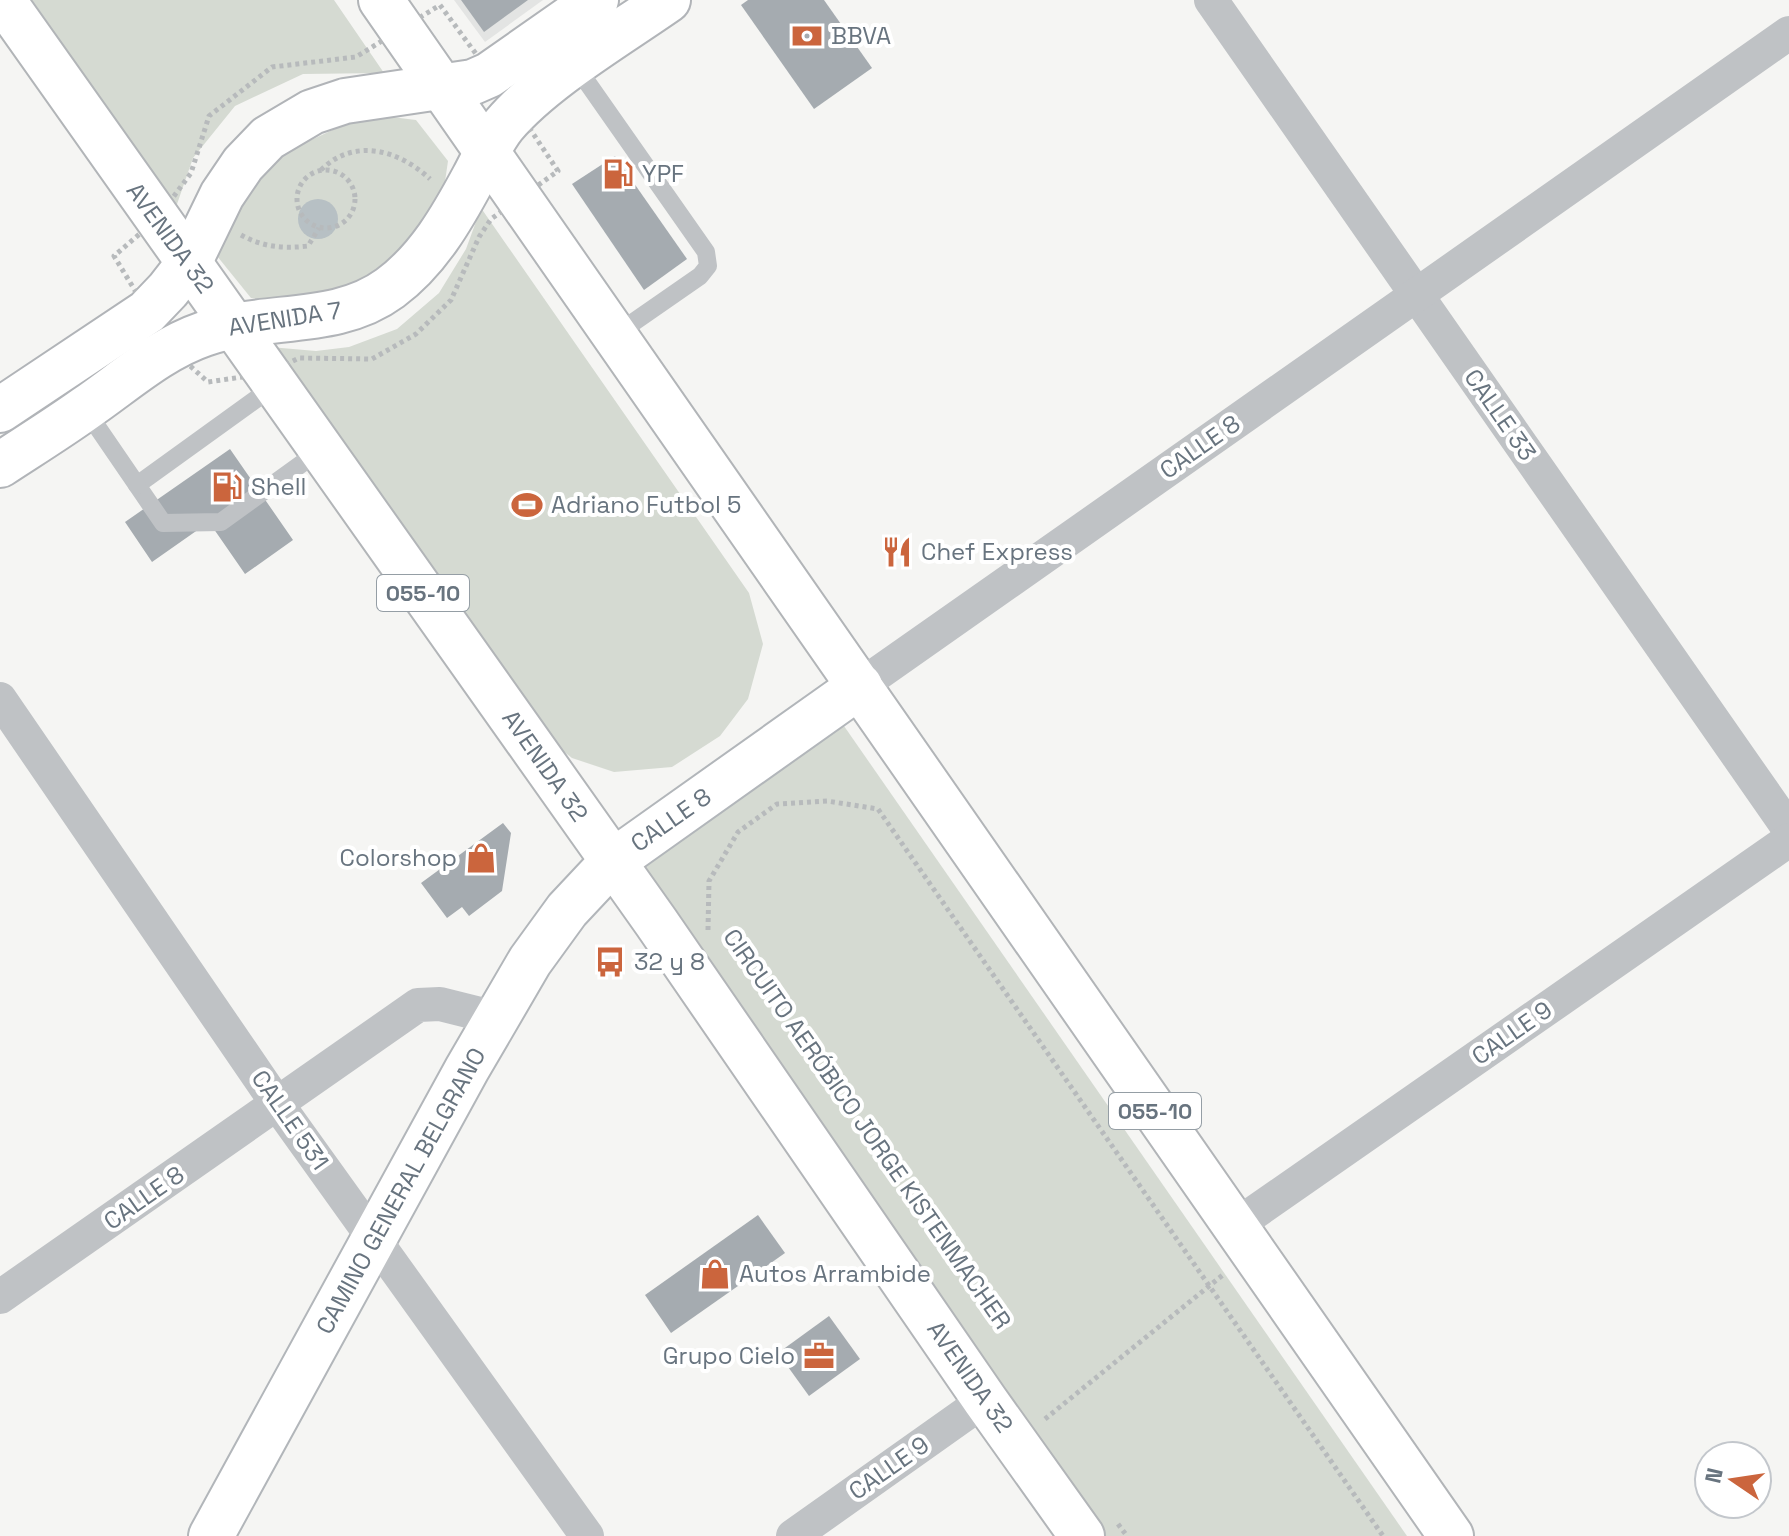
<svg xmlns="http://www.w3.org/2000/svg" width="1789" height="1536" font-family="'Space Grotesk',sans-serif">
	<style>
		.built { fill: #e3e4e3 }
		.green { fill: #d5dad2 }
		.water { fill: #b7c0c4 }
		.building { fill: #a5abb0 }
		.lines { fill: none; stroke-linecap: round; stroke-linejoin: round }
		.secondary-casing { stroke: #b2b6ba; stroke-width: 48 }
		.primary-casing { stroke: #b1b4b8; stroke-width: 48 }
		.highway-casing { stroke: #b2b5b8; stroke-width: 48 }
		.path { stroke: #b7babc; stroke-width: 5; stroke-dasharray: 4 4; stroke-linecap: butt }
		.lane { stroke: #bfc2c5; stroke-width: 18 }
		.street { stroke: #bfc2c5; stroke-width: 34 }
		.secondary { stroke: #fff; stroke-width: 44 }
		.primary { stroke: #fff; stroke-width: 44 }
		.highway { stroke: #fff; stroke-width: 44 }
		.labels { text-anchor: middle; stroke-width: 8; stroke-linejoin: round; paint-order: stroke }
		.shield { fill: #fff; stroke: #959ea5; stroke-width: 2 }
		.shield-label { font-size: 22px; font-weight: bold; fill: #68747f }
		.poi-label { font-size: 24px; fill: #68747f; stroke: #fff; text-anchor: start }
		.street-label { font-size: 24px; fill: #68747f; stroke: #fff }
	</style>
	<rect width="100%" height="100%" fill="#f5f5f3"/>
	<!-- built -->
	<path class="built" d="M454,0H543L485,42Z"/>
	<!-- green -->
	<g class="green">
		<path d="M32,0H334L384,73L303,74L235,106L193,158L176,207Z"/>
		<path d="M367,114L416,120L448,161L440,216L390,274L320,307L251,298L217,256L226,222L281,154Z"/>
		<path d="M481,208L749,593L763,644L748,699L720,736L672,767L614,772L572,758L549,740L270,347L316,351L349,347L397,329L439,293L466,249Z"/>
		<path d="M831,722L844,726L1407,1536H1103L638,861Z"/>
	</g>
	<!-- water -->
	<circle class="water" cx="318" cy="219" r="20"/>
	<!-- building -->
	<g class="building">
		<path d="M461,0H528L484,32Z"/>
		<path d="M748,0H824L872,68L814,109L741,5Z"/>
		<path d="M615,156L687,259L644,290L572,184Z"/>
		<path d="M230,449L293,540L245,574L209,522L152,562L125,522Z"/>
		<path d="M503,823L511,833L502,891L469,916L462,907L447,918L421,883Z"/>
		<path d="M758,1215L785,1253L671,1333L645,1295Z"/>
		<path d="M829,1316L860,1359L809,1396L778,1353Z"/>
	</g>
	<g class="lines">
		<!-- secondary casing -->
		<g class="secondary-casing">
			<path id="secondary" d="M211,1536L467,1069L530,961L567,910L612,862L860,686"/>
		</g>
		<!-- primary casing -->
		<g class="primary-casing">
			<g id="primary">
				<path d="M0,410L147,312L168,290L189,263L222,195L243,164L268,138L312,112L345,101L473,82L489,75L596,0"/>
				<path d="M0,465C29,446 58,428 86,408C124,382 160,349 204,334C265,312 336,328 390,288C428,260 452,218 474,177C483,160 492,140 504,125C543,79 618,35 668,0"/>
			</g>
		</g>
		<!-- highway casing -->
		<g class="highway-casing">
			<g id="highway">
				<path d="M3,0L656,922L985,1400L1082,1536"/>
				<path d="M381,0L1451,1536"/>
			</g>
		</g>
		<!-- path -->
		<g class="path">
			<path d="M440,5L518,111L558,171L491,219L479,237L451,300L416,334L372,359L299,358L269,373L208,382L170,348L114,256L157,219L191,173L209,116L272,67L356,57Z"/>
			<circle cx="326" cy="199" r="29"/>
			<path d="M321,170C354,137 399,150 430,179"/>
			<path d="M241,235C263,247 283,249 308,246L319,228"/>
			<path d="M708,930L709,881L738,832L777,804L827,801L878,809L1383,1536"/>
			<path d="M1045,1419L1224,1274"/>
			<path d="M1118,1524L1127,1536"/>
		</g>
		<!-- lane -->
		<g class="lane">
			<path d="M575,65L706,252L708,266L700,276L615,335"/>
			<path d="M277,384L137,485L163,523L221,522L322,449"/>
			<path d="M85,409L137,485"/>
		</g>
		<!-- street -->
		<g class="street">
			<path d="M1211,0L1789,829"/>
			<path d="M860,686L1789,33"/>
			<path d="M0,699L278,1105L587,1536"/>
			<path d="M1235,1226L1789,840"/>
			<path d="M0,1297L418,1005L440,1004L496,1018"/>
			<path d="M793,1536L985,1400"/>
		</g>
		<!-- secondary -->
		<use href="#secondary" class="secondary"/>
		<!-- primary -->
		<use href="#primary" class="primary"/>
		<!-- highway -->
		<use href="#highway" class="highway"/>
	</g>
	<!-- icons -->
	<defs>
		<g id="bank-bare" transform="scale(2.4)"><path d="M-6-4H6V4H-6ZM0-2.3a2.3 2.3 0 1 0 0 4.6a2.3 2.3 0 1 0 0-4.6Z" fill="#cb653d" stroke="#fff" stroke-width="2.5" paint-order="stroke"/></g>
		<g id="fuel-bare" transform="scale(2.4)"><path d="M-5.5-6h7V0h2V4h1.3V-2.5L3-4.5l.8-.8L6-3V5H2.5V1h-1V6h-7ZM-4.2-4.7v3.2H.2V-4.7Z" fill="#cb653d" stroke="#fff" stroke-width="2.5" paint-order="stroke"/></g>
		<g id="stadium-bare" transform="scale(2.4)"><path d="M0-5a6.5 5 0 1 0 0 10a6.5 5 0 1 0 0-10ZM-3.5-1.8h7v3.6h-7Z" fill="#cb653d" stroke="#fff" stroke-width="2.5" paint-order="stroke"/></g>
		<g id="restaurant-bare" transform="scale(2.4)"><path d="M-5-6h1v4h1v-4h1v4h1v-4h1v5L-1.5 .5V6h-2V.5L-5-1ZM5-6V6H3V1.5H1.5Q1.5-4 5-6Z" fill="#cb653d" stroke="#fff" stroke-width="2.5" paint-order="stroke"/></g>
		<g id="shop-bare" transform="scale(2.4)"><path d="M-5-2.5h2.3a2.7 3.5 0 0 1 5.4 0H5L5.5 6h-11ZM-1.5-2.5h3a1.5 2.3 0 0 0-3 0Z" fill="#cb653d" stroke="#fff" stroke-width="2.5" paint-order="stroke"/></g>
		<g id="bus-bare" transform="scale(2.4)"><path d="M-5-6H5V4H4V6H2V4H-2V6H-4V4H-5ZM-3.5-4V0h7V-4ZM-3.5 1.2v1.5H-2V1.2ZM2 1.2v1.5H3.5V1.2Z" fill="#cb653d" stroke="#fff" stroke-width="2.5" paint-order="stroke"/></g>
		<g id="office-bare" transform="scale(2.4)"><path d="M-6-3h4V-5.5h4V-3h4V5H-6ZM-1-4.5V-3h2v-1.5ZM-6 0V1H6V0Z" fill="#cb653d" stroke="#fff" stroke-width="2.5" paint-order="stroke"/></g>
	</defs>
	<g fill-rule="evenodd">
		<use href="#bank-bare" x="807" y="36"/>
		<use href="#fuel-bare" x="618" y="174"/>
		<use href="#fuel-bare" x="227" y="487"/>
		<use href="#stadium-bare" x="527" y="505"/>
		<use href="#restaurant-bare" x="897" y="552"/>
		<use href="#shop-bare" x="481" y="858"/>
		<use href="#bus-bare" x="610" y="962"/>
		<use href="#shop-bare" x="715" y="1274"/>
		<use href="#office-bare" x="819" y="1356"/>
	</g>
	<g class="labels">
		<!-- shield labels -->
		<g class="shield">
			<rect x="377" y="575" width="92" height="36" rx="6"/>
			<rect x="1109" y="1093" width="92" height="36" rx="6"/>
		</g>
		<g class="shield-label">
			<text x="423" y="601">055-10</text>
			<text x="1155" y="1119">055-10</text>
		</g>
		<!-- poi labels -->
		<g class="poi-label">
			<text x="831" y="44">BBVA</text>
			<text x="642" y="182">YPF</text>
			<text x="251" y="495">Shell</text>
			<text x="551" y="513">Adriano Futbol 5</text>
			<text x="921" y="560">Chef Express</text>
			<text x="457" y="866" text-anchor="end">Colorshop</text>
			<text x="634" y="970">32 y 8</text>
			<text x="739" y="1282">Autos Arrambide</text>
			<text x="795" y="1364" text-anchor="end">Grupo Cielo</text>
		</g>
		<!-- street labels -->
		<g class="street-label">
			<text transform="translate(170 238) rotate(54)" y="8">AVENIDA 32</text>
			<text transform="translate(285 319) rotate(-9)" y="8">AVENIDA 7</text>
			<text transform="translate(1500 415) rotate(55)" y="8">CALLE 33</text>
			<text transform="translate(1200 447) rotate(-35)" y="8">CALLE 8</text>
			<text transform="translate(545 766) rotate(55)" y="8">AVENIDA 32</text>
			<text transform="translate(671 820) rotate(-35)" y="8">CALLE 8</text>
			<text transform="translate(1512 1033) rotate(-35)" y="8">CALLE 9</text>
			<text transform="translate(290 1120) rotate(55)" y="8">CALLE 531</text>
			<text transform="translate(867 1129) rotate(55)" y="8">CIRCUITO AERÓBICO JORGE KISTENMACHER</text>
			<text transform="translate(401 1191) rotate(-61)" y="8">CAMINO GENERAL BELGRANO</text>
			<text transform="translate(144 1198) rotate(-35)" y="8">CALLE 8</text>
			<text transform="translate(970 1377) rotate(55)" y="8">AVENIDA 32</text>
			<text transform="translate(889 1468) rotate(-35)" y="8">CALLE 9</text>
		</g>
	</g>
	<!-- north arrow -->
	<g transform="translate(1733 1480) rotate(283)"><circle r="38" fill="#ffffff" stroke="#c3c7cc" stroke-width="2"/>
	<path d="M0-6L14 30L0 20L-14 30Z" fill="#cb653d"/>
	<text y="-12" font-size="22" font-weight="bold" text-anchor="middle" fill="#68747f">N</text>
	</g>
</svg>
